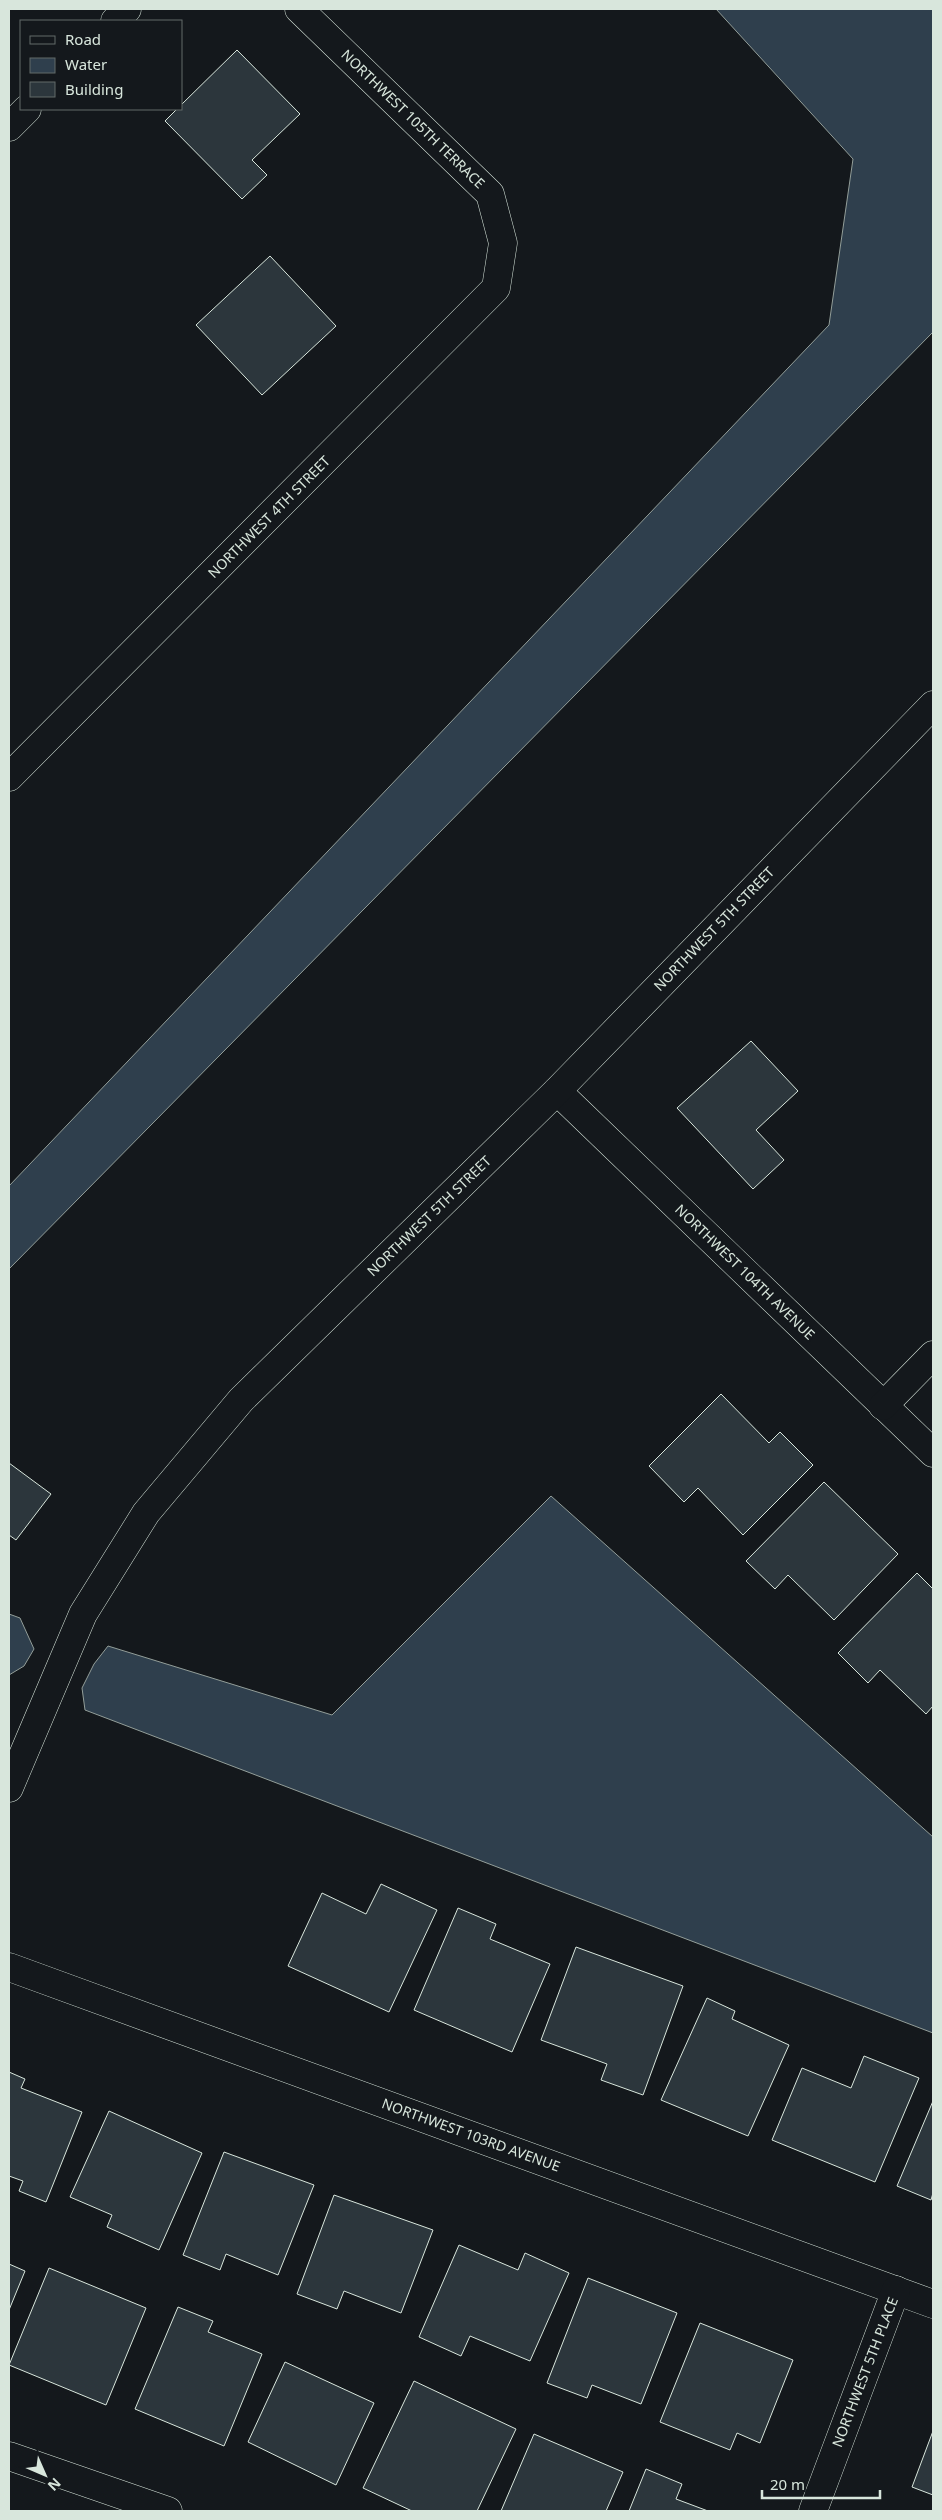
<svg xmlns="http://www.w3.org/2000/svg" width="942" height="2520" font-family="'Noto Sans',sans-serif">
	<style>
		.water { fill: #2f3f4d; stroke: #939e99 }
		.building { fill: #2c363c; stroke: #d8e6dc }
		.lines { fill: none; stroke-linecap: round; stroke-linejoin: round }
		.minor-casing { stroke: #d8e6dc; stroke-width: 29 }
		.minor { stroke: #14181c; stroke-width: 28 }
		.labels { text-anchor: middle; stroke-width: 4; stroke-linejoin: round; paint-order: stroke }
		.street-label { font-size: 14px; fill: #d8e6dc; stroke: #14181c }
	</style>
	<rect width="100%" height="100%" fill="#14181c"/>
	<!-- water -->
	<g class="water">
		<path d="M716,9H933V332L9,1269V1186L829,325L853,159Z"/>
		<path d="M551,1496L933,1837V2033L85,1710L82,1688L94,1664L108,1646L332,1715Z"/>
		<path d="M9,1614L20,1618L34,1649L24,1666L9,1675Z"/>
	</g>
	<!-- building -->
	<g class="building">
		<path d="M237,50L300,114L252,160L267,175L242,199L165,121L177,109H181V105Z"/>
		<path d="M270,256L336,326L262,395L196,325Z"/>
		<path d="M751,1041L798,1091L756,1130L784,1160L753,1189L677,1108Z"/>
		<path d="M721,1394L769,1443L780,1432L813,1465L743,1535L698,1488L684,1502L649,1466Z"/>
		<path d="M9,1463L51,1494L16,1540L9,1535Z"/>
		<path d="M824,1482L898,1554L834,1620L788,1575L775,1589L746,1561Z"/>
		<path d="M917,1573L933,1589V1706L926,1714L880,1670L868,1683L838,1653Z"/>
		<path d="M381,1884L437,1910L389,2012L288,1966L322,1893L366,1914Z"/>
		<path d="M458,1908L496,1924L490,1939L550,1964L512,2052L414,2010Z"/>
		<path d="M576,1947L683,1986L643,2095L601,2080L607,2064L541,2040Z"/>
		<path d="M707,1998L735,2011L732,2019L789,2045L748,2136L661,2100Z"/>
		<path d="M864,2056L919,2078L875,2182L772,2140L802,2068L851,2088Z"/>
		<path d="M9,2072L25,2079L21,2088L82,2112L46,2202L19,2191L23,2181L9,2176Z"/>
		<path d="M933,2101V2193L931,2200L897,2186Z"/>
		<path d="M109,2111L202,2153L159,2250L107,2227L112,2215L70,2197Z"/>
		<path d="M224,2152L314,2185L278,2275L226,2254L220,2270L183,2255Z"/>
		<path d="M334,2195L433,2230L401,2313L344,2291L337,2309L297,2294Z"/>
		<path d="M459,2245L518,2270L525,2253L569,2273L530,2361L470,2336L461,2356L419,2337Z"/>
		<path d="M9,2264L25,2271L9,2310Z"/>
		<path d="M49,2268L146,2308L106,2405L9,2365Z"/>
		<path d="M588,2278L677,2313L641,2404L592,2385L587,2398L547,2383Z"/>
		<path d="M178,2307L213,2321L208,2332L262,2354L224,2446L135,2409Z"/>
		<path d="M700,2323L793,2360L760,2443L737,2433L730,2450L660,2422Z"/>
		<path d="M285,2362L374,2403L336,2485L248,2442Z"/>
		<path d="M414,2381L516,2429L477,2511H412L363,2488Z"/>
		<path d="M933,2431V2495L912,2487Z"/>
		<path d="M534,2434L623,2472L606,2511H501Z"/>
		<path d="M646,2469L682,2484L676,2499L708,2511H629Z"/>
	</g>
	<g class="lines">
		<!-- minor casing -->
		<g class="minor-casing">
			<g id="minor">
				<path d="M115,21L127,9"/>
				<path d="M9,127L27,109"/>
				<path d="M9,777L496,288L503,243L490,194L299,9"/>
				<path d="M557,1091L933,1453"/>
				<path d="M883,1406L933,1355"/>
				<path d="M9,1788L83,1614L146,1513L241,1400L557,1091L933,705"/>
				<path d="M9,1967L933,2304"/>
				<path d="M9,2456L168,2511"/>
				<path d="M813,2511L896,2290"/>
			</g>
		</g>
		<!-- minor -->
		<use href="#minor" class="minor"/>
	</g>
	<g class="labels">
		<!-- street labels -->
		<g class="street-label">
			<text transform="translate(413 119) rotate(44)" y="5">NORTHWEST 105TH TERRACE</text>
			<text transform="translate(269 517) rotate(-45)" y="5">NORTHWEST 4TH STREET</text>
			<text transform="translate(714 929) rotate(-46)" y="5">NORTHWEST 5TH STREET</text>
			<text transform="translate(429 1216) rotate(-44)" y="5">NORTHWEST 5TH STREET</text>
			<text transform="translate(745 1272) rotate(44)" y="5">NORTHWEST 104TH AVENUE</text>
			<text transform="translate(471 2135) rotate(20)" y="5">NORTHWEST 103RD AVENUE</text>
			<text transform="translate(865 2372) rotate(-69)" y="5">NORTHWEST 5TH PLACE</text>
		</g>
	</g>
	<!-- border -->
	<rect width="942" height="2520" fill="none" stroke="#d8e6dc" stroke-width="20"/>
	<!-- legend -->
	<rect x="20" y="20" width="162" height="90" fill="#14181c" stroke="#626a69"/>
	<rect x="30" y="36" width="25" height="8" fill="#14181c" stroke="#626a69"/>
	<text x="65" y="45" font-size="15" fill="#d8e6dc">Road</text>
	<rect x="30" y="58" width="25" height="15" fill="#2f3f4d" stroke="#626a69"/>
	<text x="65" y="70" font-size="15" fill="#d8e6dc">Water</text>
	<rect x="30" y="82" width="25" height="15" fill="#2c363c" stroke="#626a69"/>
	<text x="65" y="95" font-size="15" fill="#d8e6dc">Building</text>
	<!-- north arrow -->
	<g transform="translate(45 2475) rotate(135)" stroke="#14181c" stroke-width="4" paint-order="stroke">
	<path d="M0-4L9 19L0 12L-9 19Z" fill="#d8e6dc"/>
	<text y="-8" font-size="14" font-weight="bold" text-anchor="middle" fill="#d8e6dc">N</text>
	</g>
	<!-- scale -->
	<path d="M762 2490v8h118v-8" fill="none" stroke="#d8e6dc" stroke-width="2.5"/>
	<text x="770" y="2490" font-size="15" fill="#d8e6dc" stroke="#14181c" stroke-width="4" paint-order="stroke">20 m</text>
</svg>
